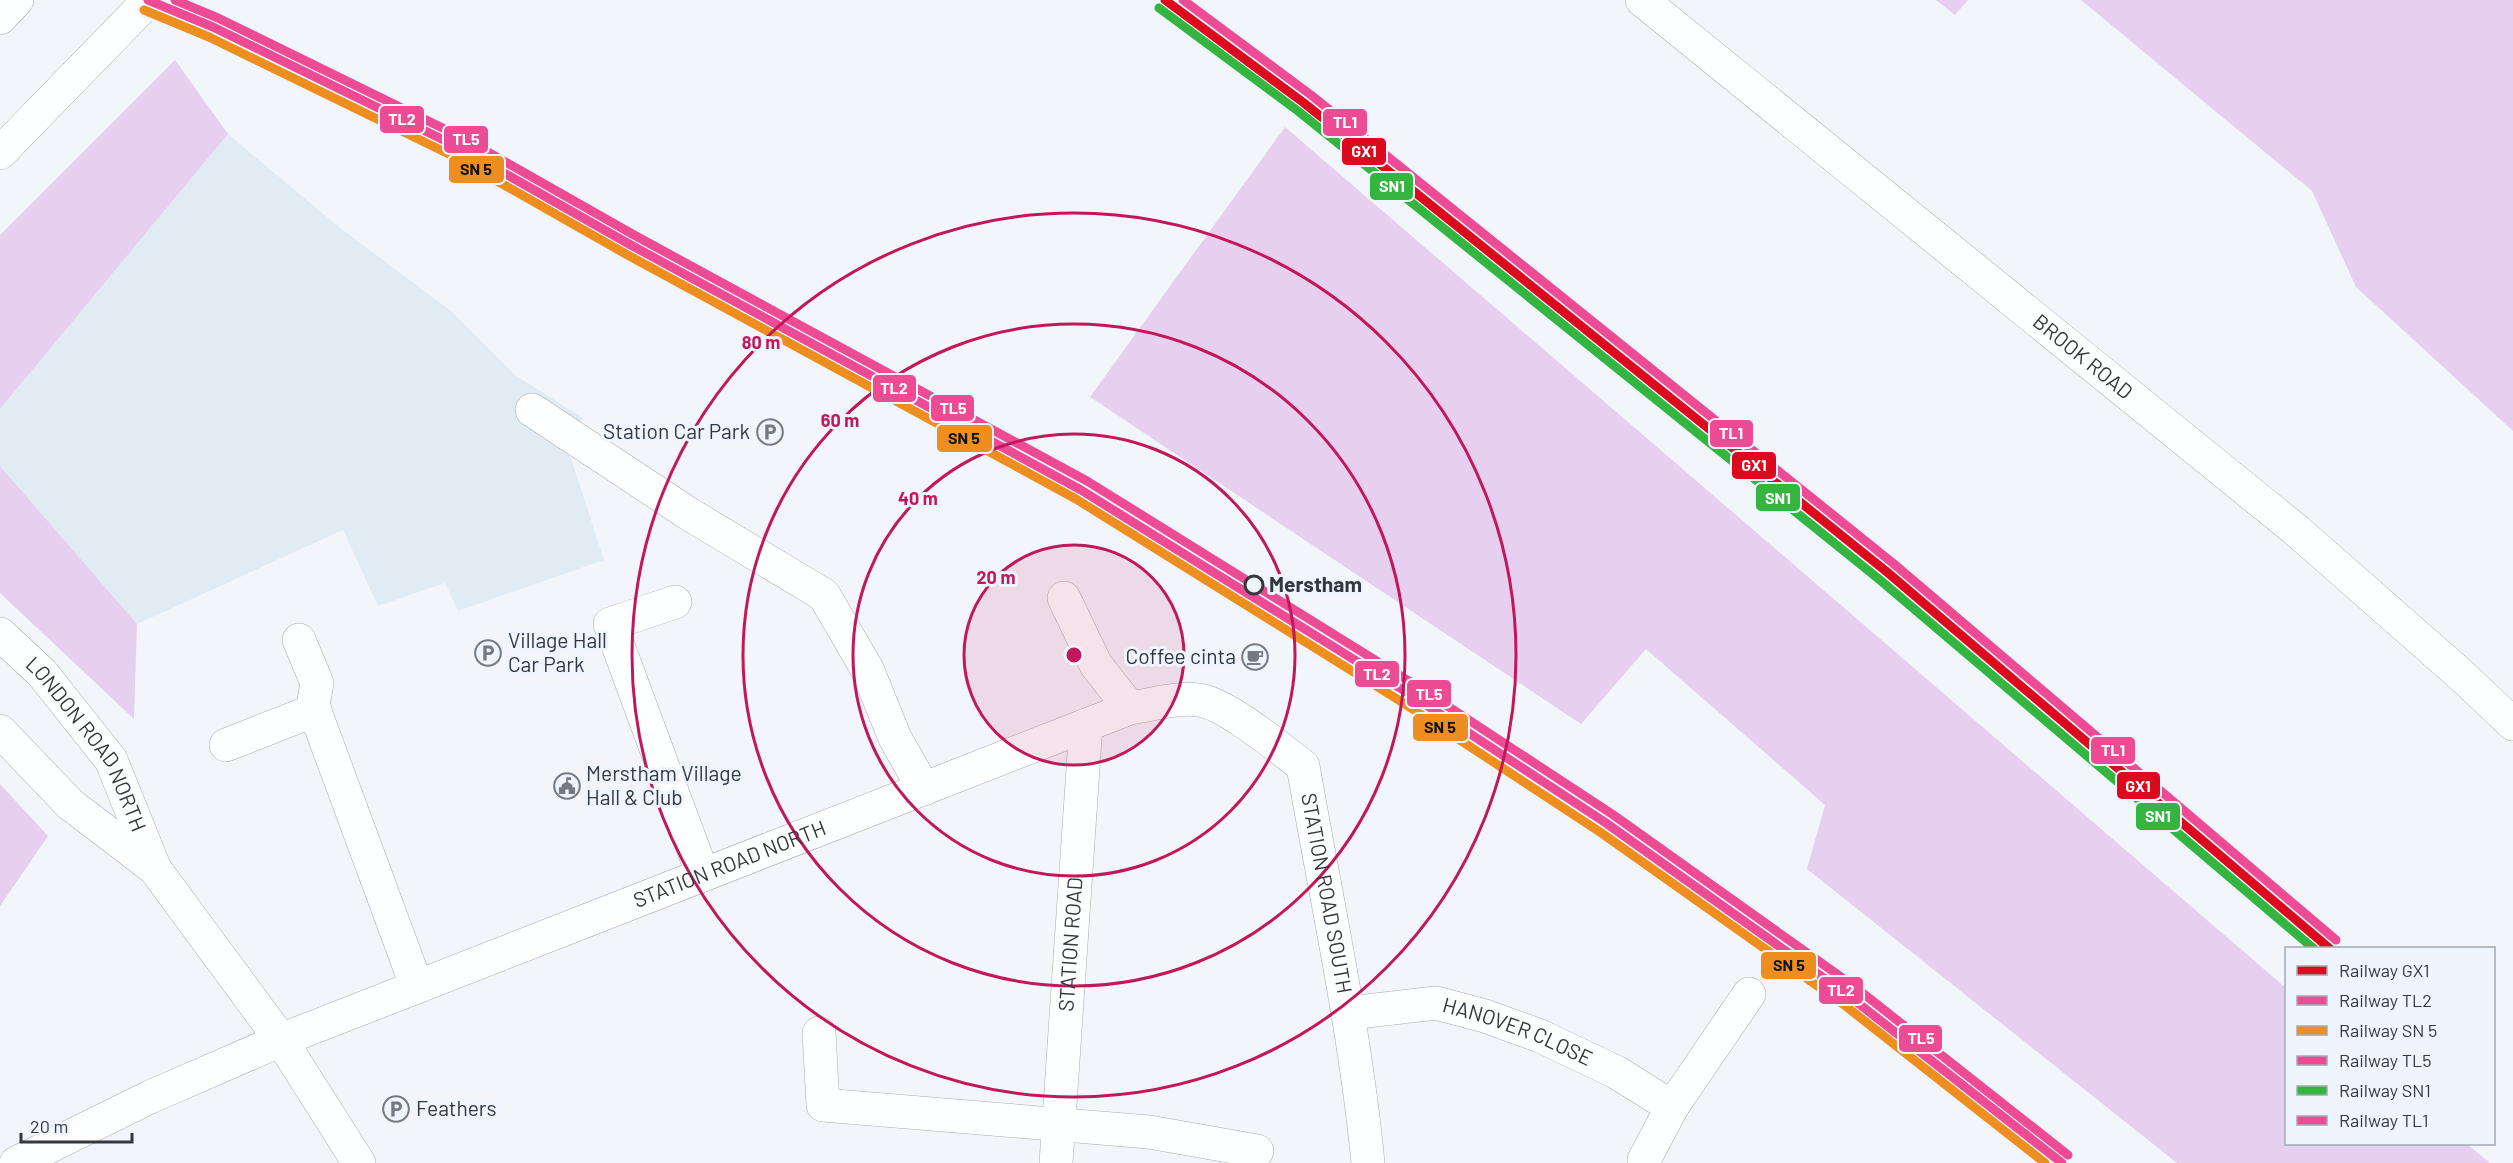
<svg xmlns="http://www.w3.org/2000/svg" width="2513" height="1163" font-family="Barlow,sans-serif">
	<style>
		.built { fill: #e1ebf4 }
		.green { fill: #e7cfef }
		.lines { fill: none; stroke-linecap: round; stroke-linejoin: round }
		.minor-casing { stroke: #a8acb0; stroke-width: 34 }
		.major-casing { stroke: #a8acb0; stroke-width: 34 }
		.highway-casing { stroke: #a8acb0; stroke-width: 34 }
		.minor { stroke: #fdfefe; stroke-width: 33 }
		.major { stroke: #fdfefe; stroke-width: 33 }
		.highway { stroke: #fdfefe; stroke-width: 33 }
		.rail-1-casing { stroke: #eef5fe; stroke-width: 14 }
		.rail-2-casing { stroke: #eef5fe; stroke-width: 14 }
		.rail-3-casing { stroke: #eef5fe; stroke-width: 14 }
		.rail-4-casing { stroke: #eef5fe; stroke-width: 14 }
		.rail-5-casing { stroke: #eef5fe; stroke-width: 14 }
		.rail-6-casing { stroke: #eef5fe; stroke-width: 14 }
		.rail-1 { stroke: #dc0a1e; stroke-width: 9 }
		.rail-2 { stroke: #ee4b95; stroke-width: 9 }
		.rail-3 { stroke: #ed8e1f; stroke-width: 9 }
		.rail-4 { stroke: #ee4b95; stroke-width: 9 }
		.rail-5 { stroke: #33b540; stroke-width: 9 }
		.rail-6 { stroke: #ee4b95; stroke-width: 9 }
		.ring { fill: none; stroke: #c2185b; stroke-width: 3 }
		.stop-dot { fill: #eef5fe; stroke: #33383e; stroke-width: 3 }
		.labels { text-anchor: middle; stroke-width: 6; stroke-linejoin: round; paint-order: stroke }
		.street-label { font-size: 21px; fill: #33383e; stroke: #eef5fe }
		.poi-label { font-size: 21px; fill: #33383e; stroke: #eef5fe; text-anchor: start }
		.stop-label { font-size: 21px; font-weight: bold; fill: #33383e; stroke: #eef5fe; text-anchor: start }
		.centre { fill: #c2185b; stroke: #eef5fe; stroke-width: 3 }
		.ring-label { font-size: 18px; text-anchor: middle; font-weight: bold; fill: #c2185b; stroke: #eef5fe; stroke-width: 6; stroke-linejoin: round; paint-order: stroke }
		.line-badge { stroke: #eef5fe; stroke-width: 2 }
		.badge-label { font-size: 16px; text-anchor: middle; font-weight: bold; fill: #fff }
		.pale-badge-label { font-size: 16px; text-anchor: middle; font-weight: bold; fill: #111 }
	</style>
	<rect width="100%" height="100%" fill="#f2f6fa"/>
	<!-- built -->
	<path class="built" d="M228,134L339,227L452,312L515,375L583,418L566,443L604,560L458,611L445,583L378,606L343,530L137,624L0,466V409Z"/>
	<!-- green -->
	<g class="green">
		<path d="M1936,0H1968L1955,15Z"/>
		<path d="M2081,0H2513V431L2356,287L2312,191Z"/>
		<path d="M175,60L228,134L0,409V235Z"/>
		<path d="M1285,127L2286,988V1144H2467L2490,1163H2177L1807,869L1825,805L1646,649L1581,724L1090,397Z"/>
		<path d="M0,466L137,624L134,719L0,593Z"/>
		<path d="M0,784L48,836L0,906Z"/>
	</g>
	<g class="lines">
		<!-- minor casing -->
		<g class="minor-casing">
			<g id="minor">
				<path id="s1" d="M1642,0L2296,530L2460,674L2513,724"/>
				<path d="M532,410L689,514L824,595L867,669L895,738L924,789"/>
				<path d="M1064,598L1096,665L1130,708"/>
				<path d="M675,602L610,624L703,875"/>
				<path d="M299,640L317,683L313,706L417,987"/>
				<path d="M226,745L315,710"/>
				<path id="s2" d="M1349,1013L1436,1003L1485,1016L1540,1036L1616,1072L1672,1107"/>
				<path d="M819,1033L823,1105L1149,1132L1257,1151"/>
				<path d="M1644,1160L1672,1107L1749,994"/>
				<path id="s3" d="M16,1163L150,1097L281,1040L1130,708C1152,705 1177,697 1199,700C1227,704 1279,748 1303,766C1326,898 1355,1029 1368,1163"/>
				<path id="s4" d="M1056,1163L1086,725"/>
			</g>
		</g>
		<!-- major casing -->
		<g class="major-casing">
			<g id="major">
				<path id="s5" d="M0,634L42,673L111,760L155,869L281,1040L359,1163"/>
				<path d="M0,731L70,804L155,869"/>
			</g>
		</g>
		<!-- highway casing -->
		<g class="highway-casing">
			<g id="highway">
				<path d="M0,18L17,0"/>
				<path d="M0,153L149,0"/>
			</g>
		</g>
		<!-- minor -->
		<use href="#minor" class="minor"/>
		<!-- major -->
		<use href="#major" class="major"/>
		<!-- highway -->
		<use href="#highway" class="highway"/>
		<!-- rail-1 casing -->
		<g class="rail-1-casing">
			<path id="rail-1" d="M1165,0L1304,103L1887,572L2329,948"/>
		</g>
		<!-- rail-2 casing -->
		<g class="rail-2-casing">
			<path id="rail-2" d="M148,0L213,27L460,148L629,244L1081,490L1411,695L1606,823L1849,996L2062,1163"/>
		</g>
		<!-- rail-3 casing -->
		<g class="rail-3-casing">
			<path id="rail-3" d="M144,10L209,37L455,157L624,253L1076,499L1405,704L1600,832L1843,1004L2045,1163"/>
		</g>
		<!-- rail-4 casing -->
		<g class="rail-4-casing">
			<path id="rail-4" d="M175,0L218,18L465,139L634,235L1087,481L1417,686L1612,814L1855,987L2068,1155"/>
		</g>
		<!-- rail-5 casing -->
		<g class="rail-5-casing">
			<path id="rail-5" d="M1159,8L1298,111L1880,580L2313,948"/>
		</g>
		<!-- rail-6 casing -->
		<g class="rail-6-casing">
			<path id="rail-6" d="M1183,0L1311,95L1894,564L2336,940"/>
		</g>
		<!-- rail-1 -->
		<use href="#rail-1" class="rail-1"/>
		<!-- rail-2 -->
		<use href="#rail-2" class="rail-2"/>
		<!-- rail-3 -->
		<use href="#rail-3" class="rail-3"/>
		<!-- rail-4 -->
		<use href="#rail-4" class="rail-4"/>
		<!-- rail-5 -->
		<use href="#rail-5" class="rail-5"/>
		<!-- rail-6 -->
		<use href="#rail-6" class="rail-6"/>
	</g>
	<!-- distance rings -->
	<circle cx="1074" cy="655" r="110" fill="#c2185b" fill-opacity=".12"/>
	<g class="ring">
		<circle cx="1074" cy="655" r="110"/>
		<circle cx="1074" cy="655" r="221"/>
		<circle cx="1074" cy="655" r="331"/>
		<circle cx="1074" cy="655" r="442"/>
	</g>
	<!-- icons -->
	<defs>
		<g id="parking-ring" transform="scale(1.35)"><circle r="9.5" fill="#eef5fe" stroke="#767a80" stroke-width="1.5"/><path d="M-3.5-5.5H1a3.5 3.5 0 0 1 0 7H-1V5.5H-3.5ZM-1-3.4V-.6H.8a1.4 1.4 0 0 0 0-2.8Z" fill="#767a80"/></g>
		<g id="cafe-ring" transform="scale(1.35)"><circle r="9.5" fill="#eef5fe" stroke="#767a80" stroke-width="1.5"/><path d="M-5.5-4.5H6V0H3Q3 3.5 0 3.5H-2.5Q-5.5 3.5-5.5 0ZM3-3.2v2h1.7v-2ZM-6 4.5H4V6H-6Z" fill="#767a80"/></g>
		<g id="civic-ring" transform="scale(1.35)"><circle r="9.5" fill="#eef5fe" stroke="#767a80" stroke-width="1.5"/><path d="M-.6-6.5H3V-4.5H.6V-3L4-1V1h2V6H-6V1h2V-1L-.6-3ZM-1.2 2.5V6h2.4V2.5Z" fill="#767a80"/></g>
	</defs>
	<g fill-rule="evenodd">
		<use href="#parking-ring" x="770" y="432"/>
		<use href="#parking-ring" x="488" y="653"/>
		<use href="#cafe-ring" x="1255" y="657"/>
		<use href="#civic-ring" x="567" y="786"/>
		<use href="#parking-ring" x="396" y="1109"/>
	</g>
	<!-- markers -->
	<circle class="stop-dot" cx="1254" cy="585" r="9"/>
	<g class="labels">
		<!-- street labels -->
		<g class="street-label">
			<text dy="7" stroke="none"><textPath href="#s1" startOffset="567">BROOK ROAD</textPath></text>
			<text dy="7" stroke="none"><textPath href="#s5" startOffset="142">LONDON ROAD NORTH</textPath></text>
			<text dy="7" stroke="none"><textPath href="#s3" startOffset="774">STATION ROAD NORTH</textPath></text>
			<text dy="7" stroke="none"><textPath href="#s3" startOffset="1527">STATION ROAD SOUTH</textPath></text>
			<text dy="7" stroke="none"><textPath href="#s4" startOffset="219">STATION ROAD</textPath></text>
			<text dy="7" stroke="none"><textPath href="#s2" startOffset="174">HANOVER CLOSE</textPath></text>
		</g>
		<!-- poi labels -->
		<g class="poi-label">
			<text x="750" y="439" text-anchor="end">Station Car Park</text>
			<text x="508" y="648">Village Hall<tspan x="508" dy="24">Car Park</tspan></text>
			<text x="1236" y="664" text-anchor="end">Coffee cinta</text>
			<text x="586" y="781">Merstham Village<tspan x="586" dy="24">Hall &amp; Club</tspan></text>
			<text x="416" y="1116">Feathers</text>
		</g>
		<!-- stop labels -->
		<g class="stop-label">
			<text x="1269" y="592">Merstham</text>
		</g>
	</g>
	<circle cx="1074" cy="655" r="9" class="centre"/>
	<g class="ring-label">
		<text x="761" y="349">80 m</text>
		<text x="840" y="427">60 m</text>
		<text x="918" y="505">40 m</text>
		<text x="996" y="584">20 m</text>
	</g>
	<g class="line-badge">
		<rect x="379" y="105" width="46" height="29" rx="6" fill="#ee4b95"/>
		<rect x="1322" y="108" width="46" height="29" rx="6" fill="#ee4b95"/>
		<rect x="443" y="125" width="46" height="29" rx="6" fill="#ee4b95"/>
		<rect x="1341" y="137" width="46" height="29" rx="6" fill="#dc0a1e"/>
		<rect x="448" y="155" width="57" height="29" rx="6" fill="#ed8e1f"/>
		<rect x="1369" y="172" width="45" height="29" rx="6" fill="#33b540"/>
		<rect x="872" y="374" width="45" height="29" rx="6" fill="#ee4b95"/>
		<rect x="930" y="394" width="45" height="28" rx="6" fill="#ee4b95"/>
		<rect x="1709" y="419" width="45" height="29" rx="6" fill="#ee4b95"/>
		<rect x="936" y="424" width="57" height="29" rx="6" fill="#ed8e1f"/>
		<rect x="1731" y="451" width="46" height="29" rx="6" fill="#dc0a1e"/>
		<rect x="1755" y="483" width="46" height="29" rx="6" fill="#33b540"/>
		<rect x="1354" y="660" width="46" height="28" rx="6" fill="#ee4b95"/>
		<rect x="1406" y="679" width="46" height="29" rx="6" fill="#ee4b95"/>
		<rect x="1412" y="713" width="57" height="29" rx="6" fill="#ed8e1f"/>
		<rect x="2090" y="736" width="46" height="29" rx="6" fill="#ee4b95"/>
		<rect x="2116" y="771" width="45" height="29" rx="6" fill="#dc0a1e"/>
		<rect x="2135" y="802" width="46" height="29" rx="6" fill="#33b540"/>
		<rect x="1760" y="951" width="57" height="29" rx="6" fill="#ed8e1f"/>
		<rect x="1818" y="976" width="46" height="29" rx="6" fill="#ee4b95"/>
		<rect x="1898" y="1024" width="45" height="29" rx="6" fill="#ee4b95"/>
	</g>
	<g class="badge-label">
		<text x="402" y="125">TL2</text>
		<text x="1345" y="128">TL1</text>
		<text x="466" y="145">TL5</text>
		<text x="1364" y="157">GX1</text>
		<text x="1392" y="192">SN1</text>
		<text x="894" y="394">TL2</text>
		<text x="953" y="414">TL5</text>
		<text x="1731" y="439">TL1</text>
		<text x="1754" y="471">GX1</text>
		<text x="1778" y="504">SN1</text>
		<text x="1377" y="680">TL2</text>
		<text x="1429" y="700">TL5</text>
		<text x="2113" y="756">TL1</text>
		<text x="2138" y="792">GX1</text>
		<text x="2158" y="822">SN1</text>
		<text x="1841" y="996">TL2</text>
		<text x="1921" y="1044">TL5</text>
	</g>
	<g class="pale-badge-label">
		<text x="476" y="175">SN 5</text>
		<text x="964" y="444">SN 5</text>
		<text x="1440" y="733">SN 5</text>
		<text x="1789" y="971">SN 5</text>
	</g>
	<!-- legend -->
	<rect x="2285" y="947" width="210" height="198" fill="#eef5fe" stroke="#a3a9b1" stroke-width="1.5"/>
	<rect x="2297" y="966" width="30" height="9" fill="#dc0a1e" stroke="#a3a9b1" stroke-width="1.5"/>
	<text x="2339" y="977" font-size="18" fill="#33383e">Railway GX1</text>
	<rect x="2297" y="996" width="30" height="9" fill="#ee4b95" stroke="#a3a9b1" stroke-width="1.5"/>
	<text x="2339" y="1007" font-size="18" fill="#33383e">Railway TL2</text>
	<rect x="2297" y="1026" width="30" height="9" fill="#ed8e1f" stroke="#a3a9b1" stroke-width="1.5"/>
	<text x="2339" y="1037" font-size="18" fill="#33383e">Railway SN 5</text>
	<rect x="2297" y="1056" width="30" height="9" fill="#ee4b95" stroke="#a3a9b1" stroke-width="1.5"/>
	<text x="2339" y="1067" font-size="18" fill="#33383e">Railway TL5</text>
	<rect x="2297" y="1086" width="30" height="9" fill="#33b540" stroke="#a3a9b1" stroke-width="1.5"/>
	<text x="2339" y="1097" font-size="18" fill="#33383e">Railway SN1</text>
	<rect x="2297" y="1116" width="30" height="9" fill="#ee4b95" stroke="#a3a9b1" stroke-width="1.5"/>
	<text x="2339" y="1127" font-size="18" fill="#33383e">Railway TL1</text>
	<!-- scale -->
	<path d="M21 1133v9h111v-9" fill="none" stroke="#33383e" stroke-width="3"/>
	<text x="30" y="1133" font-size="18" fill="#33383e" stroke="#eef5fe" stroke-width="4.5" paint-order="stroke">20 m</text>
</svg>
